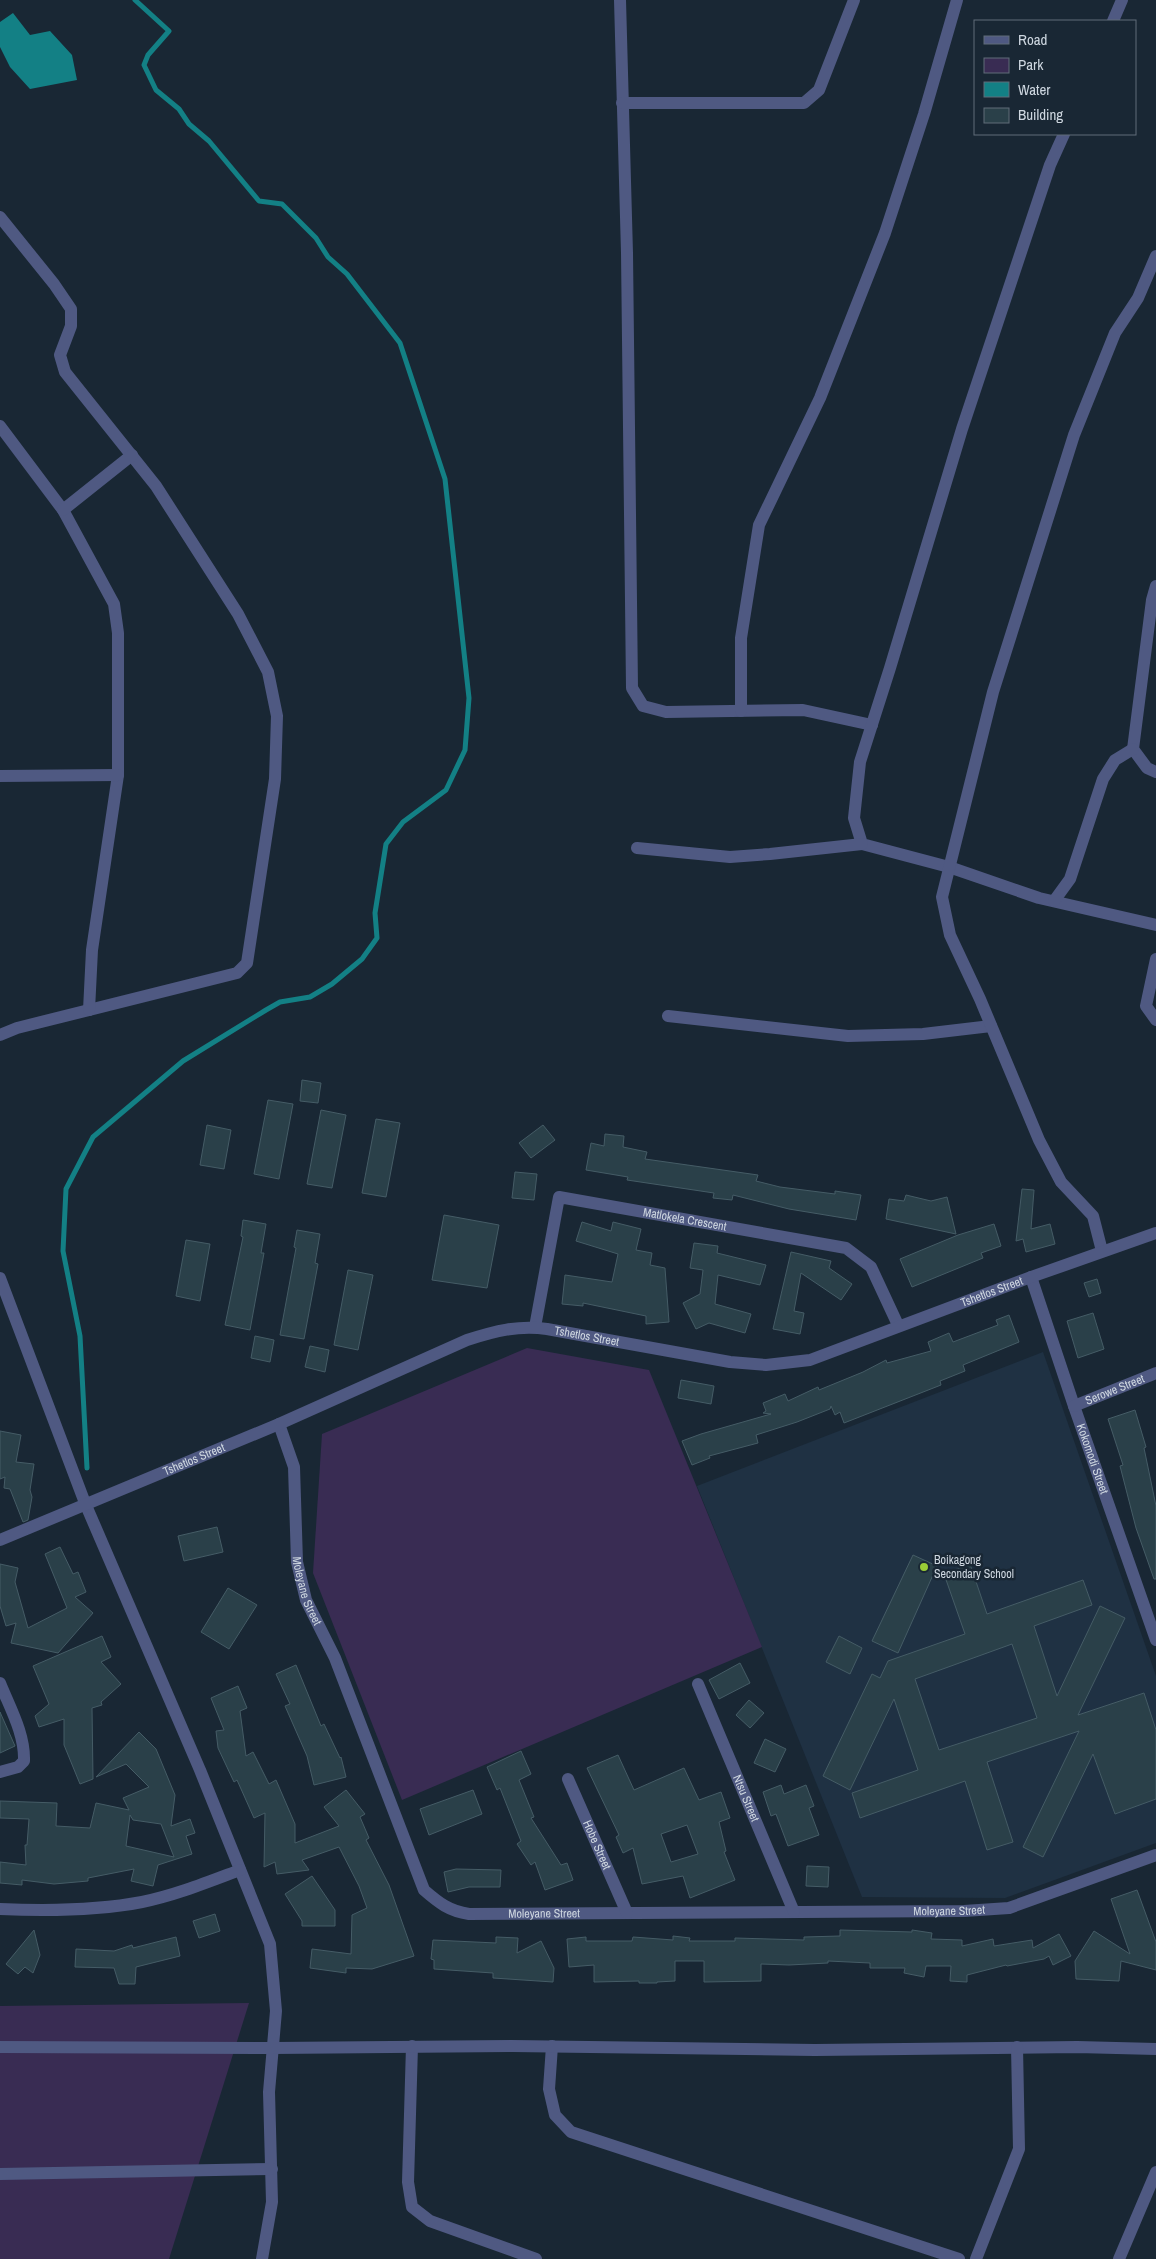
<svg xmlns="http://www.w3.org/2000/svg" width="1156" height="2259" font-family="'Archivo Narrow',sans-serif">
	<style>
		.built { fill: #1f3143 }
		.green { fill: #392c53 }
		.water { fill: #138085 }
		.lines { fill: none; stroke-linecap: round; stroke-linejoin: round }
		.stream { stroke: #138085; stroke-width: 5 }
		.building { fill: #2a4049; stroke: #455c66; fill-rule: evenodd }
		.minor { stroke: #4f5982; stroke-width: 12 }
		.poi-dot { fill: #99cb36; stroke: #192734; stroke-width: 2 }
		.labels { text-anchor: middle; stroke-width: 5; stroke-linejoin: round; paint-order: stroke }
		.street-label { font-size: 12px; fill: #ced7e0; stroke: #192734 }
		.poi-label { font-size: 12px; fill: #ced7e0; stroke: #192734; text-anchor: start }
	</style>
	<rect width="100%" height="100%" fill="#192734"/>
	<!-- built -->
	<path class="built" d="M1043,1352L1156,1676V1843L1005,1898L862,1897L697,1486Z"/>
	<!-- green -->
	<g class="green">
		<path d="M527,1348L649,1370L762,1647L402,1800L313,1573L322,1434Z"/>
		<path d="M249,2003L169,2259H0V2006Z"/>
	</g>
	<!-- water -->
	<path class="water" d="M13,13L30,35L50,31L72,55L77,80L30,89L10,67L0,47V22Z"/>
	<g class="lines">
		<!-- stream -->
		<path class="stream" d="M87,1468L80,1336L63,1251L66,1189L93,1137L183,1061L266,1010L280,1002L310,997L332,984L362,959L377,938L375,913L386,844L403,822L446,790L465,750L469,698L445,479L400,343L347,274L328,257L316,238L282,204L259,201L209,141L189,124L179,109L156,90L144,65L148,55L169,31L135,0"/>
	</g>
	<!-- building -->
	<g class="building">
		<path d="M302,1080L321,1083L318,1103L300,1101Z"/>
		<path d="M268,1100L293,1104L279,1179L254,1174Z"/>
		<path d="M321,1110L346,1115L332,1188L307,1184Z"/>
		<path d="M376,1119L400,1123L386,1197L362,1193Z"/>
		<path d="M207,1125L231,1130L224,1169L200,1165Z"/>
		<path d="M543,1125L555,1140L531,1158L519,1143Z"/>
		<path d="M605,1134L624,1136L623,1147L647,1152L645,1159L758,1175L756,1181L780,1187L835,1194V1191L861,1195L856,1220L789,1209L733,1195L732,1200L713,1198L714,1193L627,1180L628,1177L586,1170L591,1143L604,1146Z"/>
		<path d="M515,1172L537,1174L534,1200L512,1198Z"/>
		<path d="M1022,1189L1034,1190L1031,1229L1050,1224L1055,1244L1026,1252L1023,1239L1016,1241Z"/>
		<path d="M906,1195L931,1201L947,1197L956,1234L886,1219L889,1199L904,1201Z"/>
		<path d="M444,1215L499,1225L487,1288L432,1280Z"/>
		<path d="M243,1220L266,1224L261,1253H264L250,1330L225,1325L243,1237L241,1236Z"/>
		<path d="M582,1222L611,1231L613,1222L641,1229L636,1250L652,1253L650,1265L665,1268L669,1322L646,1324V1316L583,1303V1306L562,1304L565,1275L612,1282L618,1254L576,1241Z"/>
		<path d="M994,1224L1001,1246L981,1253L983,1258L912,1287L900,1259L958,1235Z"/>
		<path d="M297,1230L320,1234L315,1263L318,1264L304,1339L280,1335L296,1248L294,1247Z"/>
		<path d="M186,1240L210,1244L200,1301L176,1296Z"/>
		<path d="M694,1243L718,1246L717,1253L766,1265L760,1285L718,1275L715,1304L751,1314L745,1333L709,1323L696,1329L683,1303L700,1294L703,1270L690,1268Z"/>
		<path d="M791,1252L831,1261L829,1268L852,1284L841,1300L801,1273L794,1311L804,1313L800,1334L773,1329Z"/>
		<path d="M348,1270L373,1275L358,1350L334,1345Z"/>
		<path d="M1097,1279L1101,1293L1089,1297L1084,1283Z"/>
		<path d="M1093,1313L1104,1349L1078,1358L1067,1321Z"/>
		<path d="M1009,1315L1019,1342L963,1365L965,1371L940,1381L941,1385L844,1423L840,1412L835,1415L831,1406L830,1409L797,1422L756,1435L758,1443L709,1456L710,1458L692,1465L682,1441L701,1434L771,1414L763,1413L766,1411L763,1403L785,1394L788,1401L818,1387L819,1390L863,1372L886,1360L887,1363L931,1351L928,1342L949,1333L953,1342L998,1325L996,1320Z"/>
		<path d="M255,1336L274,1340L270,1362L251,1358Z"/>
		<path d="M310,1346L329,1350L325,1372L305,1367Z"/>
		<path d="M681,1380L714,1386L711,1404L678,1398Z"/>
		<path d="M1135,1410L1146,1447L1144,1448L1156,1506V1579H1154L1136,1528L1120,1466L1123,1465L1108,1419Z"/>
		<path d="M0,1431L21,1435L16,1462L34,1464L30,1490L32,1497L28,1520L23,1522L10,1489L4,1488L5,1477L0,1479Z"/>
		<path d="M217,1527L223,1552L184,1561L178,1536Z"/>
		<path d="M60,1547L73,1574L78,1572L86,1592L75,1597L93,1613L58,1653L11,1643L16,1623L6,1626L0,1606V1564L18,1568L15,1582L28,1628L67,1608L45,1554Z"/>
		<path d="M913,1555L937,1566L898,1653L872,1641Z"/>
		<path d="M970,1564L987,1614L1083,1580L1092,1605L1034,1626L1057,1696L1100,1606L1125,1618L1078,1715L1144,1693L1156,1730V1799L1115,1814L1093,1754L1043,1857L1023,1847L1079,1731L987,1762L1013,1842L987,1850L965,1781L860,1818L852,1793L918,1770L894,1699L850,1790L823,1776L872,1674L880,1678L888,1661L965,1634L944,1574ZM1012,1644L1037,1718L939,1750L915,1679Z"/>
		<path d="M228,1588L257,1605L229,1649L201,1632Z"/>
		<path d="M102,1636L111,1657L101,1662L121,1684L101,1702L102,1705L92,1708L93,1779L80,1784L64,1745V1719L39,1727L35,1716L49,1704L33,1666Z"/>
		<path d="M839,1636L862,1648L850,1674L826,1662Z"/>
		<path d="M740,1663L750,1683L719,1699L709,1680Z"/>
		<path d="M296,1665L321,1726L324,1724L340,1758L341,1757L346,1777L314,1785L307,1756L285,1706L290,1704L276,1674Z"/>
		<path d="M238,1686L247,1708L240,1711L246,1756L253,1752L269,1784L276,1780L295,1824V1843L339,1826L324,1807L346,1790L365,1814L360,1817L369,1838L366,1840L389,1885L414,1956L372,1969L346,1968V1973L310,1968L312,1949L351,1954L352,1915L367,1908L359,1886L339,1847L302,1860L309,1870L277,1874L275,1862L264,1867L265,1813L254,1818L237,1780L234,1782L218,1748L216,1731L224,1730L211,1698Z"/>
		<path d="M749,1700L764,1713L750,1728L736,1715Z"/>
		<path d="M0,1712L15,1746L0,1753Z"/>
		<path d="M139,1732L156,1749L175,1795L171,1826L190,1819L195,1833L186,1836L192,1854L158,1865L153,1886L131,1881L134,1869L88,1878V1881L54,1884L22,1880V1885L0,1883V1862L26,1865L25,1845H27L29,1819L0,1818V1801L57,1803L56,1826L90,1828L96,1803L129,1810L123,1798L149,1787L126,1764L96,1777ZM130,1815L133,1820L161,1824L174,1857L126,1846Z"/>
		<path d="M765,1739L786,1749L775,1772L754,1763Z"/>
		<path d="M521,1751L531,1774L519,1780L534,1817L531,1818L561,1865L567,1863L573,1880L545,1890L535,1862L531,1865L517,1844L521,1841L500,1788L497,1790L487,1767Z"/>
		<path d="M618,1755L634,1790L684,1768L699,1800L721,1792L730,1818L719,1822L726,1851L724,1852L735,1880L690,1898L683,1876L642,1884L633,1848L623,1853L616,1837L619,1835L587,1768ZM687,1825L698,1854L671,1862L661,1834Z"/>
		<path d="M781,1785L784,1794L806,1785L814,1806L809,1808L819,1835L788,1846L776,1814L771,1816L763,1792Z"/>
		<path d="M473,1790L482,1814L429,1835L420,1809Z"/>
		<path d="M807,1866L829,1867L828,1887L806,1886Z"/>
		<path d="M456,1869L501,1870L500,1887H469L448,1892L444,1872Z"/>
		<path d="M312,1876L335,1910V1926H302V1921L285,1894Z"/>
		<path d="M1137,1890L1156,1942V1970L1121,1961L1119,1981L1076,1979L1075,1961L1094,1931L1130,1954L1111,1899Z"/>
		<path d="M215,1914L220,1931L199,1938L193,1921Z"/>
		<path d="M34,1930L40,1955L33,1973L25,1967L18,1974L6,1964Z"/>
		<path d="M840,1930L912,1932V1930L932,1933L931,1939L962,1940V1946L993,1939L994,1946L1032,1940L1033,1948L1059,1934L1071,1956L1053,1965L1049,1956L1044,1959L1007,1966L1006,1965L967,1975V1982L950,1981L951,1966H926L924,1977L904,1973L905,1968H870V1963L828,1961V1963L789,1965L761,1964V1981L704,1982V1961H675V1981L657,1982V1983H639V1981L594,1982V1965L569,1967L567,1939L586,1937V1941H632L633,1937L673,1940V1936L690,1938L689,1941H735V1938L804,1940V1937L840,1936Z"/>
		<path d="M176,1937L180,1956L136,1967L135,1984H119L114,1968L75,1967L76,1949L114,1951L132,1945L133,1948Z"/>
		<path d="M496,1937L518,1938L517,1953L541,1941L554,1968L553,1982L493,1978V1973L434,1969V1960L431,1959L433,1940L496,1943Z"/>
	</g>
	<g class="lines">
		<!-- minor -->
		<g class="minor">
			<path d="M620,0L627,253L632,688L643,706L666,712L803,710L872,725"/>
			<path d="M1113,21L1122,0"/>
			<path d="M622,103H804L819,90L854,0"/>
			<path d="M1064,134L1050,165L962,429L890,668L860,762L854,818L862,844L949,867L1039,898L1156,925"/>
			<path d="M0,217L54,284L71,309V326L60,355L65,372L156,486L238,614L268,672L277,716L275,779L247,963L237,973L17,1028L0,1035"/>
			<path d="M0,426L63,510L114,604L118,633V775L92,950L89,1010"/>
			<path d="M63,510L132,455"/>
			<path d="M1156,586L1152,600L1133,749L1147,768L1156,772"/>
			<path d="M741,711V638L759,525L820,398L885,233L924,114L957,0"/>
			<path d="M0,776L118,775"/>
			<path d="M637,848L730,857L770,854L862,844"/>
			<path d="M1054,901L1070,879L1103,779L1115,760L1133,749"/>
			<path d="M1156,959L1146,1006L1156,1020"/>
			<path d="M668,1016L848,1036L923,1034L991,1026"/>
			<path d="M1102,1251L1093,1216L1061,1182L1039,1140L980,999L950,935L942,897L993,692L1074,435L1115,333L1138,298L1156,256"/>
			<path id="s1" d="M1031,1277L1074,1406L1156,1640"/>
			<path d="M0,1278L85,1503L200,1770L270,1944L276,2011L269,2092L272,2202L262,2259"/>
			<path id="s2" d="M535,1327L559,1197L846,1248L871,1267L898,1325"/>
			<path id="s3" d="M1074,1406L1156,1373"/>
			<path id="s4" d="M279,1424L294,1467L297,1562L306,1600L335,1658L424,1890C439,1903 449,1911 469,1914L964,1911L1009,1908L1156,1855"/>
			<path id="s5" d="M0,1540L279,1424L467,1340C495,1331 518,1325 547,1329L730,1362L766,1365L810,1360L1031,1277L1156,1233"/>
			<path d="M0,1683C10,1708 25,1734 24,1761L18,1767L0,1772"/>
			<path id="s6" d="M698,1684L794,1912"/>
			<path id="s7" d="M568,1779L627,1913"/>
			<path d="M0,1909C47,1911 95,1911 142,1902C176,1895 208,1882 240,1870"/>
			<path d="M412,2046L408,2182L412,2207L430,2221L536,2259"/>
			<path d="M552,2046L549,2089L555,2115L571,2132L959,2259"/>
			<path d="M0,2047L273,2048L512,2046L815,2050L1077,2047L1156,2049"/>
			<path d="M0,2174L272,2169"/>
			<path d="M976,2259L1019,2149L1017,2047"/>
			<path d="M1119,2259L1156,2172"/>
		</g>
	</g>
	<!-- markers -->
	<circle class="poi-dot" cx="924" cy="1567" r="5"/>
	<g class="labels">
		<!-- street labels -->
		<g class="street-label">
			<text dy="4" stroke="none"><textPath href="#s2" startOffset="260">Matlokela Crescent</textPath></text>
			<text dy="4" stroke="none"><textPath href="#s5" startOffset="1050">Tshetlos Street</textPath></text>
			<text dy="4" stroke="none"><textPath href="#s5" startOffset="630">Tshetlos Street</textPath></text>
			<text dy="4" stroke="none"><textPath href="#s3" startOffset="44">Serowe Street</textPath></text>
			<text dy="4" stroke="none"><textPath href="#s5" startOffset="210">Tshetlos Street</textPath></text>
			<text dy="4" stroke="none"><textPath href="#s1" startOffset="192">Kokomodi Street</textPath></text>
			<text dy="4" stroke="none"><textPath href="#s4" startOffset="171">Moleyane Street</textPath></text>
			<text dy="4" stroke="none"><textPath href="#s6" startOffset="124">Ntsu Street</textPath></text>
			<text dy="4" stroke="none"><textPath href="#s7" startOffset="72">Hobe Street</textPath></text>
			<text dy="4" stroke="none"><textPath href="#s4" startOffset="1025">Moleyane Street</textPath></text>
			<text dy="4" stroke="none"><textPath href="#s4" startOffset="620">Moleyane Street</textPath></text>
		</g>
		<!-- poi labels -->
		<g class="poi-label">
			<text x="934" y="1564">Boikagong<tspan x="934" dy="14">Secondary School</tspan></text>
		</g>
	</g>
	<!-- legend -->
	<rect x="974" y="20" width="162" height="115" fill="#192734" stroke="#616d79"/>
	<rect x="984" y="36" width="25" height="8" fill="#4f5982" stroke="#616d79"/>
	<text x="1018" y="45" font-size="15" fill="#ced7e0">Road</text>
	<rect x="984" y="58" width="25" height="15" fill="#392c53" stroke="#616d79"/>
	<text x="1018" y="70" font-size="15" fill="#ced7e0">Park</text>
	<rect x="984" y="82" width="25" height="15" fill="#138085" stroke="#616d79"/>
	<text x="1018" y="95" font-size="15" fill="#ced7e0">Water</text>
	<rect x="984" y="108" width="25" height="15" fill="#2a4049" stroke="#616d79"/>
	<text x="1018" y="120" font-size="15" fill="#ced7e0">Building</text>
</svg>
